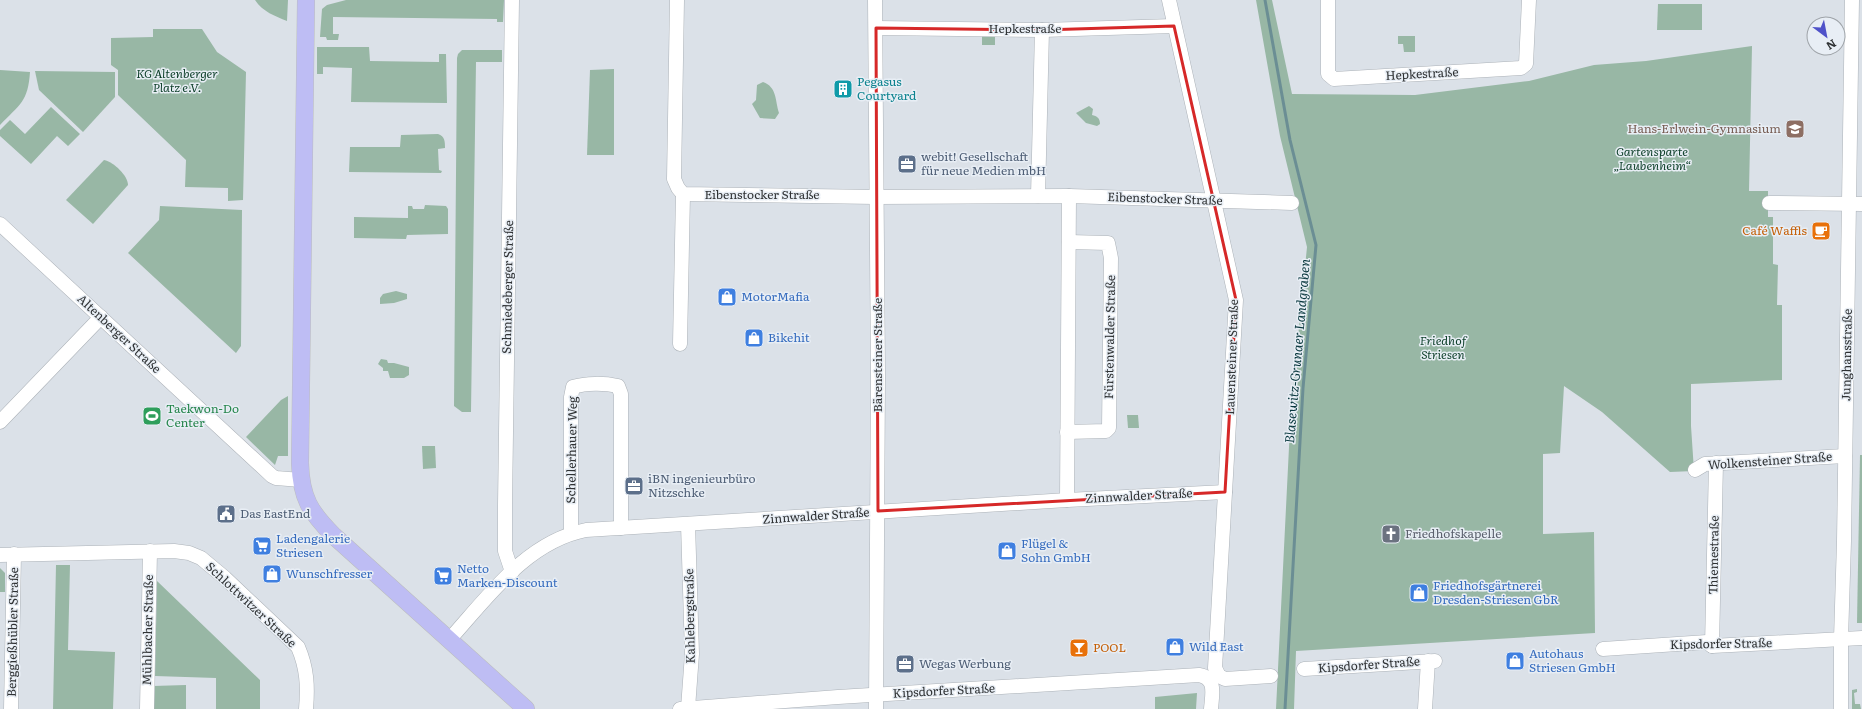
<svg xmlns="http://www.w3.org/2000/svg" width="1862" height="709" font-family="Literata,serif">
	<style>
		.green { fill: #98b7a5 }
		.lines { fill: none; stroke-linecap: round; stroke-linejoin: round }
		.stream { stroke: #6b8e94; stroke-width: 3 }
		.minor-casing { stroke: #acb2b8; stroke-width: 15 }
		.major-casing { stroke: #bcbdbe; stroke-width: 18 }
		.minor { stroke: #fff; stroke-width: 14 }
		.major { stroke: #bebdf4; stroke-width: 17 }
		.marked { fill: none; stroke: #d62828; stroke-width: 3; stroke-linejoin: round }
		.labels { text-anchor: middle; stroke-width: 3; stroke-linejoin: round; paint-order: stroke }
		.street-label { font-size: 12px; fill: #2f3234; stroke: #e8eef5 }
		.park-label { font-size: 12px; font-style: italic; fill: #0c3e28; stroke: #e8eef5 }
		.culture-label { font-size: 12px; fill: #0d838f; stroke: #e8eef5; text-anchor: start }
		.education-label { font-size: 12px; fill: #785e54; stroke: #e8eef5; text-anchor: end }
		.service-label { font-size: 12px; fill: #4e5e75; stroke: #e8eef5; text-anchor: start }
		.food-label { font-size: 12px; fill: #c56008; stroke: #e8eef5; text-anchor: end }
		.shop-label { font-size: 12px; fill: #366cbe; stroke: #e8eef5; text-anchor: start }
		.leisure-label { font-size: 12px; fill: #27864d; stroke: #e8eef5; text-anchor: start }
		.worship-label { font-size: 12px; fill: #5b616d; stroke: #e8eef5; text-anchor: start }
		.water-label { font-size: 13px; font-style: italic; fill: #09383e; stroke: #e8eef5 }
	</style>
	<rect width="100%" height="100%" fill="#dbe1e8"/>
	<!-- green -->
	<g class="green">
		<path d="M255,0H288L287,21C275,16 263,12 255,0Z"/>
		<path d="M346,0H504L503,22H497V19L333,17V34H339L338,40H327L326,37H320L322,9L327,5Z"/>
		<path d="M1256,0H1272L1292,94L1415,95L1529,81L1594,65L1646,61L1752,46L1749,191H1768V217H1773V264L1778,265L1777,305H1782V380L1691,384V426L1694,471L1670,472L1602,412L1564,386L1560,453L1543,454V534L1594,532L1595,633L1296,651L1294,709H1276L1291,407L1307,247L1280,136Z"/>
		<path d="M1658,4H1702V30H1657Z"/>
		<path d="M153,29H202L217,52L246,72L243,200L228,201V188L185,187L186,160L118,95V70L111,65V38L153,37Z"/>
		<rect x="982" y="33" width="13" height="12"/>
		<path d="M1398,36H1415V52H1404L1403,44H1398Z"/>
		<path d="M317,47H369L370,61L439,62V54H446L447,103L351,102L352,68L323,67V74H317Z"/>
		<path d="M462,50H502V62H476L471,412H462L454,406L457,58L458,54Z"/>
		<path d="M614,69V155H587L590,70Z"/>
		<path d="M0,70L30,72C28,102 20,104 0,125Z"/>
		<path d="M35,71L115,72V97L83,132L39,90Z"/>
		<path d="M763,82C777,87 775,100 779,113L775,119L760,118L752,104L756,100L757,85Z"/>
		<path d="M1089,106L1093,109L1092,115C1097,116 1100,118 1100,124L1097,126L1086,123L1076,113Z"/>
		<path d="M51,107L80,134L68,146L57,136L31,164L0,136V130L10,120L25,134Z"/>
		<path d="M438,134C445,136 445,142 445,148L438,149L439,170L442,171L441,173L349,172L350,147H400L401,135Z"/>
		<path d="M104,160C114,162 128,176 128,185L93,224L66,200Z"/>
		<path d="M425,205L446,206L448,209V234L407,235L406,239L354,238V217L408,218V206H412L413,209H424Z"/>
		<path d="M160,206L242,210L241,346L236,353L128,253L159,220Z"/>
		<path d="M396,291L407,294V299L394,303L380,304V298L383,294Z"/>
		<path d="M381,359L387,360L388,363H394L409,367V375L404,378H390L388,371H383V368L378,364Z"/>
		<path d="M288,396V456H278L275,465L246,437L281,400Z"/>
		<path d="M1127,415H1138L1139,428H1128Z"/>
		<path d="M422,446H435L436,468L423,469Z"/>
		<path d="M1860,455H1862V623H1857Z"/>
		<path d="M56,565H70L68,650L115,652L113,709H53Z"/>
		<path d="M0,568L5,573V592H0Z"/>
		<path d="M157,581L260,680V709H216V678L155,676Z"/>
		<path d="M186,685V709H153V686Z"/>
		<path d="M1857,689V692L1854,693L1855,704H1860L1861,709H1852V690Z"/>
		<path d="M1197,693L1196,709H1155V697Z"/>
	</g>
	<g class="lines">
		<!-- stream -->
		<path class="stream" d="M1265,0L1290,140L1316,245L1303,388L1285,709"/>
		<!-- minor casing -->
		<g class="minor-casing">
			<g id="minor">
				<path d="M677,0L674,179L678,188L683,194L876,197L1069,196L1292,203"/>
				<path d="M875,0L878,376L876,709"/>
				<path d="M1169,0L1236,300L1215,668L1219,676L1225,679L1271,676"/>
				<path d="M1328,0V74L1334,79L1521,68L1526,64L1529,0"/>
				<path d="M876,28L1042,30L1174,26"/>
				<path d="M1038,196L1042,30"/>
				<path d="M1769,203L1862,204"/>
				<path d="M0,224L272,476L276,478L301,480"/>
				<path d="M680,344L683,194"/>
				<path d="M0,422L101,317"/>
				<path d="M1067,432L1106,431L1109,428L1111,258L1108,243L1069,242"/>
				<path d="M1695,470L1705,464L1845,456"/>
				<path d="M1067,500L1069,196"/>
				<path d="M571,533V397L573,387C586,383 604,383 618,386L621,394V528"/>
				<path d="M0,555L174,551L189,553L201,558L225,578L298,647C307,668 308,686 306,709"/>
				<path d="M512,572L505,551V505L512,0"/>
				<path d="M449,640C488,597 526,542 586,530L1067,500L1225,492"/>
				<path d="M1712,646L1716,463"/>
				<path d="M1603,649L1707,642L1712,646L1862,638"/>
				<path d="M1304,669L1435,661"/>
				<path d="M688,708L692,654L688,524"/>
				<path d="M11,709L14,554"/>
				<path d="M147,709L150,551"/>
				<path d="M680,709L838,697L1199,675C1217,678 1212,695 1211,709"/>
				<path d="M1425,709L1428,661"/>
				<path d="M1841,709V639L1844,541L1852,0"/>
			</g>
		</g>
		<!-- major casing -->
		<g class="major-casing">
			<path id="major" d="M306,0L300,463C301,498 310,512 334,536L526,709"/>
		</g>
		<!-- minor -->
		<use href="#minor" class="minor"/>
		<!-- major -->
		<use href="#major" class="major"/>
	</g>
	<!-- marked area -->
	<path class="marked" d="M1174,26L1236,300L1225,492L878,511L876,28L1042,30Z"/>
	<!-- icons -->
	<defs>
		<g id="building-square" transform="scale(1)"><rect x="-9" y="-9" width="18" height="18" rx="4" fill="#0f9aa8" stroke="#e8eef5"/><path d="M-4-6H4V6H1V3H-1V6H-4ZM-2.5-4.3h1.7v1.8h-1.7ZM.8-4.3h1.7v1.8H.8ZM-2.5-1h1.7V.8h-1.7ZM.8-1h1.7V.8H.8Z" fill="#fff"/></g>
		<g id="school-square" transform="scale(1)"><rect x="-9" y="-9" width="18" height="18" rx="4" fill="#8d6e63" stroke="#e8eef5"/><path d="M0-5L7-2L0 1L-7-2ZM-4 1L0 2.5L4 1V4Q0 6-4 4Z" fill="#fff"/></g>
		<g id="office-square" transform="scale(1)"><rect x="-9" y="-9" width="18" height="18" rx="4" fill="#5c6f8a" stroke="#e8eef5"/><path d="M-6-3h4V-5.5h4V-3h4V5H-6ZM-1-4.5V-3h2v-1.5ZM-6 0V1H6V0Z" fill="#fff"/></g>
		<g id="cafe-square" transform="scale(1)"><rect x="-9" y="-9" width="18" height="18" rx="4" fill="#e8710a" stroke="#e8eef5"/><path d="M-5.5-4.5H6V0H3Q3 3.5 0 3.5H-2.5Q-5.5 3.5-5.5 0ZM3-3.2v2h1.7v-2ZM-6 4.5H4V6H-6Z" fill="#fff"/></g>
		<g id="shop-square" transform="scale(1)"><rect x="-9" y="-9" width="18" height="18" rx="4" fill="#3f7fe0" stroke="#e8eef5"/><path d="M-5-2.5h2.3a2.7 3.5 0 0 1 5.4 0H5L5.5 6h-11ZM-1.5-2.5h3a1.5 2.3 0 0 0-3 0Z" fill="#fff"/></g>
		<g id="stadium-square" transform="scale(1)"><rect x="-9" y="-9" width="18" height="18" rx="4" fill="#2e9e5b" stroke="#e8eef5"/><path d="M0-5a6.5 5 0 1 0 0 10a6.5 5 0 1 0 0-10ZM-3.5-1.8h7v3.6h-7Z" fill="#fff"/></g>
		<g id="civic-square" transform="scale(1)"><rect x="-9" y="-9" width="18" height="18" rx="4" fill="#5c6f8a" stroke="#e8eef5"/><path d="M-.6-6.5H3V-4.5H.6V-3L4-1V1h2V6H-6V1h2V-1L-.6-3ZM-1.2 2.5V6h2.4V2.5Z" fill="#fff"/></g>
		<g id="church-square" transform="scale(1)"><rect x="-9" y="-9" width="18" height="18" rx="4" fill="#6b7280" stroke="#e8eef5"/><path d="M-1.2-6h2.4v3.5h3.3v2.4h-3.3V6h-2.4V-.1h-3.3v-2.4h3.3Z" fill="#fff"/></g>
		<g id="supermarket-square" transform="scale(1)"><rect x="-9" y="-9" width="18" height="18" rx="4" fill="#3f7fe0" stroke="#e8eef5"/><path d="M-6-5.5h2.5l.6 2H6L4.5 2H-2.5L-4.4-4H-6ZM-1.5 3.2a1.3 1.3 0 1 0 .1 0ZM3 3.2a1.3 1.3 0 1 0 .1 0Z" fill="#fff"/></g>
		<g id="bar-square" transform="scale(1)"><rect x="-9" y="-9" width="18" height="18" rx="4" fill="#e8710a" stroke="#e8eef5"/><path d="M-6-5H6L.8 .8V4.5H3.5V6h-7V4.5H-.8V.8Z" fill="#fff"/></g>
	</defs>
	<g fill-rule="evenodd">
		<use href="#building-square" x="843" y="89"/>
		<use href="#school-square" x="1795" y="129"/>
		<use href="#office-square" x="907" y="164"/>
		<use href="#cafe-square" x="1821" y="231"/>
		<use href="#shop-square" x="727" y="297"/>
		<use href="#shop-square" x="754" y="338"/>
		<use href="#stadium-square" x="152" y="416"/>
		<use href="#office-square" x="634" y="486"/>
		<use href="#civic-square" x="226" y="514"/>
		<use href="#church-square" x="1391" y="534"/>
		<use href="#supermarket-square" x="262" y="546"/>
		<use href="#shop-square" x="1007" y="551"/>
		<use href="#shop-square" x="272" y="574"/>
		<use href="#supermarket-square" x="443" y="576"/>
		<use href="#shop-square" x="1419" y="593"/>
		<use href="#shop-square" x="1175" y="647"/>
		<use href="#bar-square" x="1079" y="648"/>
		<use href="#shop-square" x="1515" y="661"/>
		<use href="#office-square" x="905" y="664"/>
	</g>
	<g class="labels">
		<!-- street labels -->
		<g class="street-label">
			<text x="1025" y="33">Hepkestraße</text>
			<text transform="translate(1422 74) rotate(-3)" y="4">Hepkestraße</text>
			<text x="762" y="199">Eibenstocker Straße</text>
			<text transform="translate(1165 199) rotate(2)" y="4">Eibenstocker Straße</text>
			<text transform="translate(508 287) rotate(-89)" y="4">Schmiedeberger Straße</text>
			<text transform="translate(119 334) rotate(43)" y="4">Altenberger Straße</text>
			<text transform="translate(1110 337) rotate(-89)" y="4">Fürstenwalder Straße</text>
			<text transform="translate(878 355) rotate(-90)" y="4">Bärensteiner Straße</text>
			<text transform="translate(1847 355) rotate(-89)" y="4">Junghansstraße</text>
			<text transform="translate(1232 357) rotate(-88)" y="4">Lauensteiner Straße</text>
			<text transform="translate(572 450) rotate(-89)" y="4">Schellerhauer Weg</text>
			<text transform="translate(1770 461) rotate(-4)" y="4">Wolkensteiner Straße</text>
			<text transform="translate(1139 496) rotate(-3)" y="4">Zinnwalder Straße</text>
			<text transform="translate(816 516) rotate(-4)" y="4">Zinnwalder Straße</text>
			<text transform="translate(1714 555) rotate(-89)" y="4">Thiemestraße</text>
			<text transform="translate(251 605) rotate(43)" y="4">Schlottwitzer Straße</text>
			<text transform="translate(690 616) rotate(-91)" y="4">Kahlebergstraße</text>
			<text transform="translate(148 630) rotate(-89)" y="4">Mühlbacher Straße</text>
			<text transform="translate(13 632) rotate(-89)" y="4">Berggießhübler Straße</text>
			<text transform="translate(1721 644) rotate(-1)" y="4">Kipsdorfer Straße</text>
			<text transform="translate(1369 665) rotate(-4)" y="4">Kipsdorfer Straße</text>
			<text transform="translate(944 691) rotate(-3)" y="4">Kipsdorfer Straße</text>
		</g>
		<!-- park labels -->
		<g class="park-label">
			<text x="177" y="78">KG Altenberger<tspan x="177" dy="14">Platz e.V.</tspan></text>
			<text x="1652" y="156">Gartensparte<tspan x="1652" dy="14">„Laubenheim“</tspan></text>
			<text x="1443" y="345">Friedhof<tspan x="1443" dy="14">Striesen</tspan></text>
		</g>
		<!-- culture labels -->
		<g class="culture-label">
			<text x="857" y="86">Pegasus<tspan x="857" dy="14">Courtyard</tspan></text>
		</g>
		<!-- education labels -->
		<g class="education-label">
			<text x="1781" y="133">Hans-Erlwein-Gymnasium</text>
		</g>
		<!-- service labels -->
		<g class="service-label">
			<text x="921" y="161">webit! Gesellschaft<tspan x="921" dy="14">für neue Medien mbH</tspan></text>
			<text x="648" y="483">iBN ingenieurbüro<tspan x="648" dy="14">Nitzschke</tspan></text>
			<text x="240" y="518">Das EastEnd</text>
			<text x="919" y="668">Wegas Werbung</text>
		</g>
		<!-- food labels -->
		<g class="food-label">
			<text x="1807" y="235">Café Waffls</text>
			<text x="1093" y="652" text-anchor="start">POOL</text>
		</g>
		<!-- shop labels -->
		<g class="shop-label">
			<text x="741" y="301">MotorMafia</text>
			<text x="768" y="342">Bikehit</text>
			<text x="276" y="543">Ladengalerie<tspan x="276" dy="14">Striesen</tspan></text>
			<text x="1021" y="548">Flügel &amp;<tspan x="1021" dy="14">Sohn GmbH</tspan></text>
			<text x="457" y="573">Netto<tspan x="457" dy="14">Marken-Discount</tspan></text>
			<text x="286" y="578">Wunschfresser</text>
			<text x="1433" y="590">Friedhofsgärtnerei<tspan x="1433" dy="14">Dresden-Striesen GbR</tspan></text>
			<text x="1189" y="651">Wild East</text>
			<text x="1529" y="658">Autohaus<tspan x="1529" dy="14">Striesen GmbH</tspan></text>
		</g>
		<!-- leisure labels -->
		<g class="leisure-label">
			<text x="166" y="413">Taekwon-Do<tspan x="166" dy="14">Center</tspan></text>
		</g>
		<!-- worship labels -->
		<g class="worship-label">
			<text x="1405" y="538">Friedhofskapelle</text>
		</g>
		<!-- water labels -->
		<g class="water-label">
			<text transform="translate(1297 351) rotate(-85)" y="5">Blasewitz‐Grunaer Landgraben</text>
		</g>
	</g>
	<!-- north arrow -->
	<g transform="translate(1826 36) rotate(148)"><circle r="19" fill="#e8eef5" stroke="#9ea3a8"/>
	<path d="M0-3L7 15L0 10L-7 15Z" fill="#4f52c9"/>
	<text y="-6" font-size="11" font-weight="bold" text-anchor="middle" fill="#2f3234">N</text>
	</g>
</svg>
